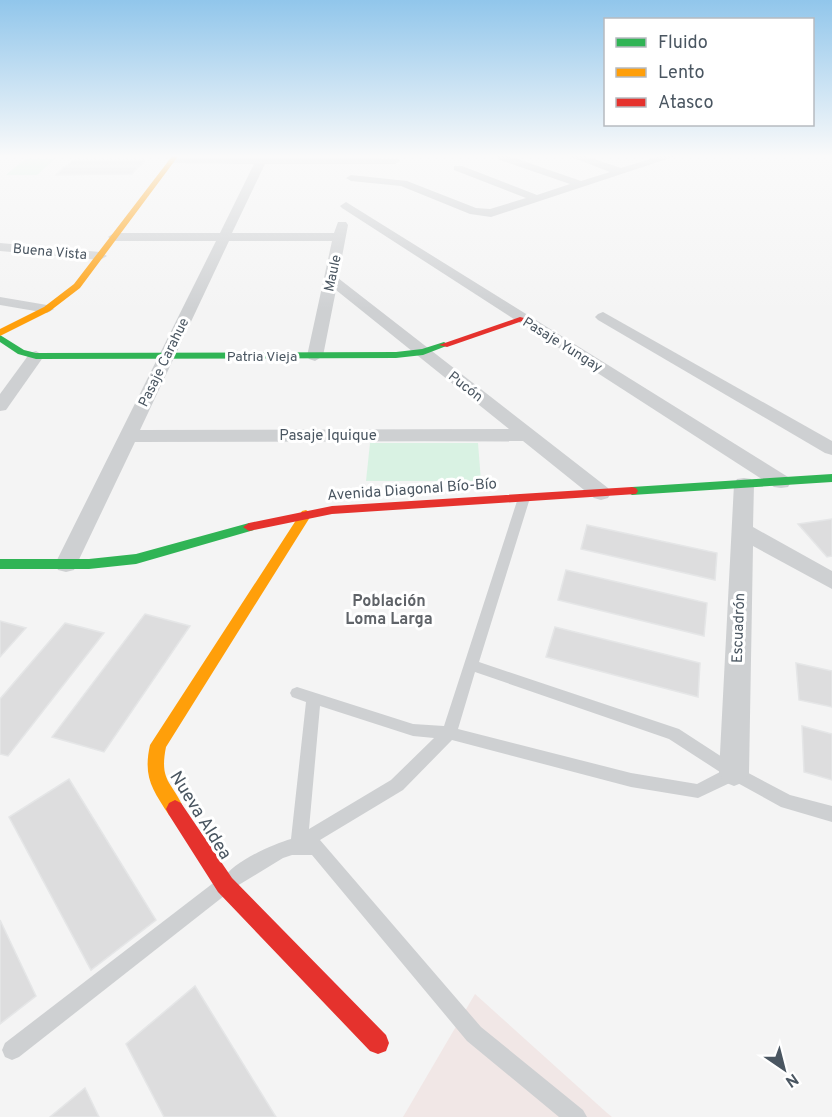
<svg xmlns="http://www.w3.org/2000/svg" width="832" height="1117" font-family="Overpass,sans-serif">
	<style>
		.medical { fill: #f1e7e6 }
		.green { fill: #d9f2e3 }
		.building { fill: #ddddde; stroke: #e5e6e7; stroke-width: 1.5 }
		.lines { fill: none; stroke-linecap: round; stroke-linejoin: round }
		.lane { fill: #ced0d2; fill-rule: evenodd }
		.street { fill: #ced0d2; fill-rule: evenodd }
		.fast { fill: #30b455; fill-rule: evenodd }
		.slow { fill: #ff9f0a; fill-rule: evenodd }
		.jam { fill: #e5322d; fill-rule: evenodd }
		.labels { text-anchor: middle; stroke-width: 6; stroke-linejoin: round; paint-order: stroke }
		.far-street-label { font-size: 14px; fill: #4a5661; stroke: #fff }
		.street-label { font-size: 15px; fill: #4a5661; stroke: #fff }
		.neighbourhood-label { font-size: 16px; font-weight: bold; fill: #5f6368; stroke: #fff }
		.near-street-label { font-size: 18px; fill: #4a5661; stroke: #fff }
	</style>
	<rect width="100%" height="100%" fill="#f4f4f4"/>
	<!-- medical -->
	<path class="medical" d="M475,994L606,1112L612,1117H403Z"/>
	<!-- green -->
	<g class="green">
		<path d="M25,159H55L37,175H6Z"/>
		<path d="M370,443H478L481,481H366Z"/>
	</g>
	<!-- building -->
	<g class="building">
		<path d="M73,160H145L140,166H67Z"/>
		<path d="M64,167H138L132,174L56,175Z"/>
		<path d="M832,519V556L827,557L798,524Z"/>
		<path d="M587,525L717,553L715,580L581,549Z"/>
		<path d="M566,570L707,603L704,636L558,600Z"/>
		<path d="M145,614L190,626L104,752L52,737Z"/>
		<path d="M0,621L26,628L0,657Z"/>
		<path d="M65,623L104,633L8,756L0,754V699Z"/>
		<path d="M555,627L700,663L698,697L546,657Z"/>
		<path d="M796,663L832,671V707L799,700Z"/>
		<path d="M802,726L832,734V780L804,772Z"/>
		<path d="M69,779L156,920L91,970L9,817Z"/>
		<path d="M0,920L36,996L0,1024Z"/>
		<path d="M195,986L276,1117H164L126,1044Z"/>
		<path d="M85,1088L99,1117H50Z"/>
	</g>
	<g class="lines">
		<!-- lane -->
		<g class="lane">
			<path d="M524,494L530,498L479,662L679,729L739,768L790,795L832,806V822L781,807L734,781L698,798L631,787L452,740L403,790L320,840L481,1027L583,1110L587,1117H559L467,1041L312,855H292L283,858L232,889L226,886L223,880C230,863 273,844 291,839L306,702L292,697L290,693L292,689L297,687L413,724L444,726L518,498ZM475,672L669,739L720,772L697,784L631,773L458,729ZM320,706L413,736L434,738L391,780L309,829Z"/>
			<path d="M218,881L224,884L227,890L224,896L19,1057L12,1060L5,1057L2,1050L5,1043L212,884Z"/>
		</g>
		<!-- street -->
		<g class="street">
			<path d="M497,155H506L581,181L610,172L566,155H582L621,168L663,155H679L491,217L470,214L401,186L351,181L346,178L351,175L407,181L476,208L490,209L526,198L454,170V166H462L537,195L570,184L497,159Z"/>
			<path d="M172,158L399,159L400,161L395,164H265L232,233H334L338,222H346L348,225L338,278L608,488L611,493L608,498L601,500L594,498L523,441L135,442L74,570L66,572L58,570L55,564L216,241H114L108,237L114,233H220L254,164L168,163L167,161ZM229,241H332L307,356L309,359L315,361L323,356L336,290L509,429L140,430Z"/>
			<path d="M346,202L788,477L791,482L788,487L781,488L774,487L342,208L340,206Z"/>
			<path d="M0,243L100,252L107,256L100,260L0,251Z"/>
			<path d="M0,297L47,305L54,309L47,313L0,305Z"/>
			<path d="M603,312L832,441V455L825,453L598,320L595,317L598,314Z"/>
			<path d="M36,351L44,356L6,410L0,411V394L30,353Z"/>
			<path d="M744,478L751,479L754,484L753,527L832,571V589L753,546L749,773L744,782L734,786L724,782L719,773L734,484L737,479Z"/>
		</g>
		<!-- fast -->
		<g class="fast">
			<path d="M0,335L24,350L36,353L396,352L422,349L444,342L449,345L423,355L396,358L36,359L18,354L0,342Z"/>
			<path d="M832,474V482L632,495L626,491L632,487Z"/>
			<path d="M249,523L254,524L255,527L254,530L136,564L89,569H0V559H89L136,554Z"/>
		</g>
		<!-- slow -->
		<g class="slow">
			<path d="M173,155H179L80,288L50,311L0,336V329L44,307L74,284Z"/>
			<path d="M306,510L312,514L166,747C159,782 172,781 184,809L181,815L175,818L169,815C152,789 143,777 150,745L302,511Z"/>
		</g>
		<!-- jam -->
		<g class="jam">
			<path d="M520,317L528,319L447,347L439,345Z"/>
			<path d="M632,487L636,488L638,491L636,494L332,514L249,531L243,527L249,523L332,506Z"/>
			<path d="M175,800L181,803L232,878L386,1035L389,1043L386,1051L378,1054L370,1051L218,892L169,815L166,809L169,803Z"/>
		</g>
	</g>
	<!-- sky -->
	<linearGradient id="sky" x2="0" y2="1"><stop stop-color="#91c6eb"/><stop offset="0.5" stop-color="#fafafa"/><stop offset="1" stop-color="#fafafa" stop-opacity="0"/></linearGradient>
	<rect width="832" height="312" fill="url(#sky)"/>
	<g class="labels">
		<!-- far-street labels -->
		<g class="far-street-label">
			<text transform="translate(50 251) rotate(5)" y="5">Buena Vista</text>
			<text transform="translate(332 273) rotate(-78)" y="5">Maule</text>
			<text transform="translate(563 344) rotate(32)" y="5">Pasaje Yungay</text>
			<text x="262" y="361">Patria Vieja</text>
			<text transform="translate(163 362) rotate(-64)" y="5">Pasaje Carahue</text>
			<text transform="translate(466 386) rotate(38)" y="5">Pucón</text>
		</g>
		<!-- street labels -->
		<g class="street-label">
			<text x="328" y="440">Pasaje Iquique</text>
			<text transform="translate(412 489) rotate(-4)" y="5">Avenida Diagonal Bío-Bío</text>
			<text transform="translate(738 628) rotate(-88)" y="5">Escuadrón</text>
		</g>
		<!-- neighbourhood labels -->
		<g class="neighbourhood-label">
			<text x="389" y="606">Población<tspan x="389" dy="18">Loma Larga</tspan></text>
		</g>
		<!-- near-street labels -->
		<g class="near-street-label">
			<text transform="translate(201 815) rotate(58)" y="6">Nueva Aldea</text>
		</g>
	</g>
	<!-- legend -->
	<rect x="604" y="18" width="210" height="108" fill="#ffffff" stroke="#b7bbc0" stroke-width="1.5"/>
	<rect x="616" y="38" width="30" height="9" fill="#30b455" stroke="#b7bbc0" stroke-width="1.5"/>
	<text x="658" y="48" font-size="18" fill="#4a5661">Fluido</text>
	<rect x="616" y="68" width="30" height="9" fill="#ff9f0a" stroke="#b7bbc0" stroke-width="1.5"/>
	<text x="658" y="78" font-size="18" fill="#4a5661">Lento</text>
	<rect x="616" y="98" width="30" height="9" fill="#e5322d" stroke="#b7bbc0" stroke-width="1.5"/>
	<text x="658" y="108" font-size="18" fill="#4a5661">Atasco</text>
	<!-- north arrow -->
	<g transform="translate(784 1069) rotate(145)" stroke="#ffffff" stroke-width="4.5" paint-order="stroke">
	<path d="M0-4.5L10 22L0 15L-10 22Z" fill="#4a5661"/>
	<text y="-9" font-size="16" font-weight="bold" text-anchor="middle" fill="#4a5661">N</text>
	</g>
</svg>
